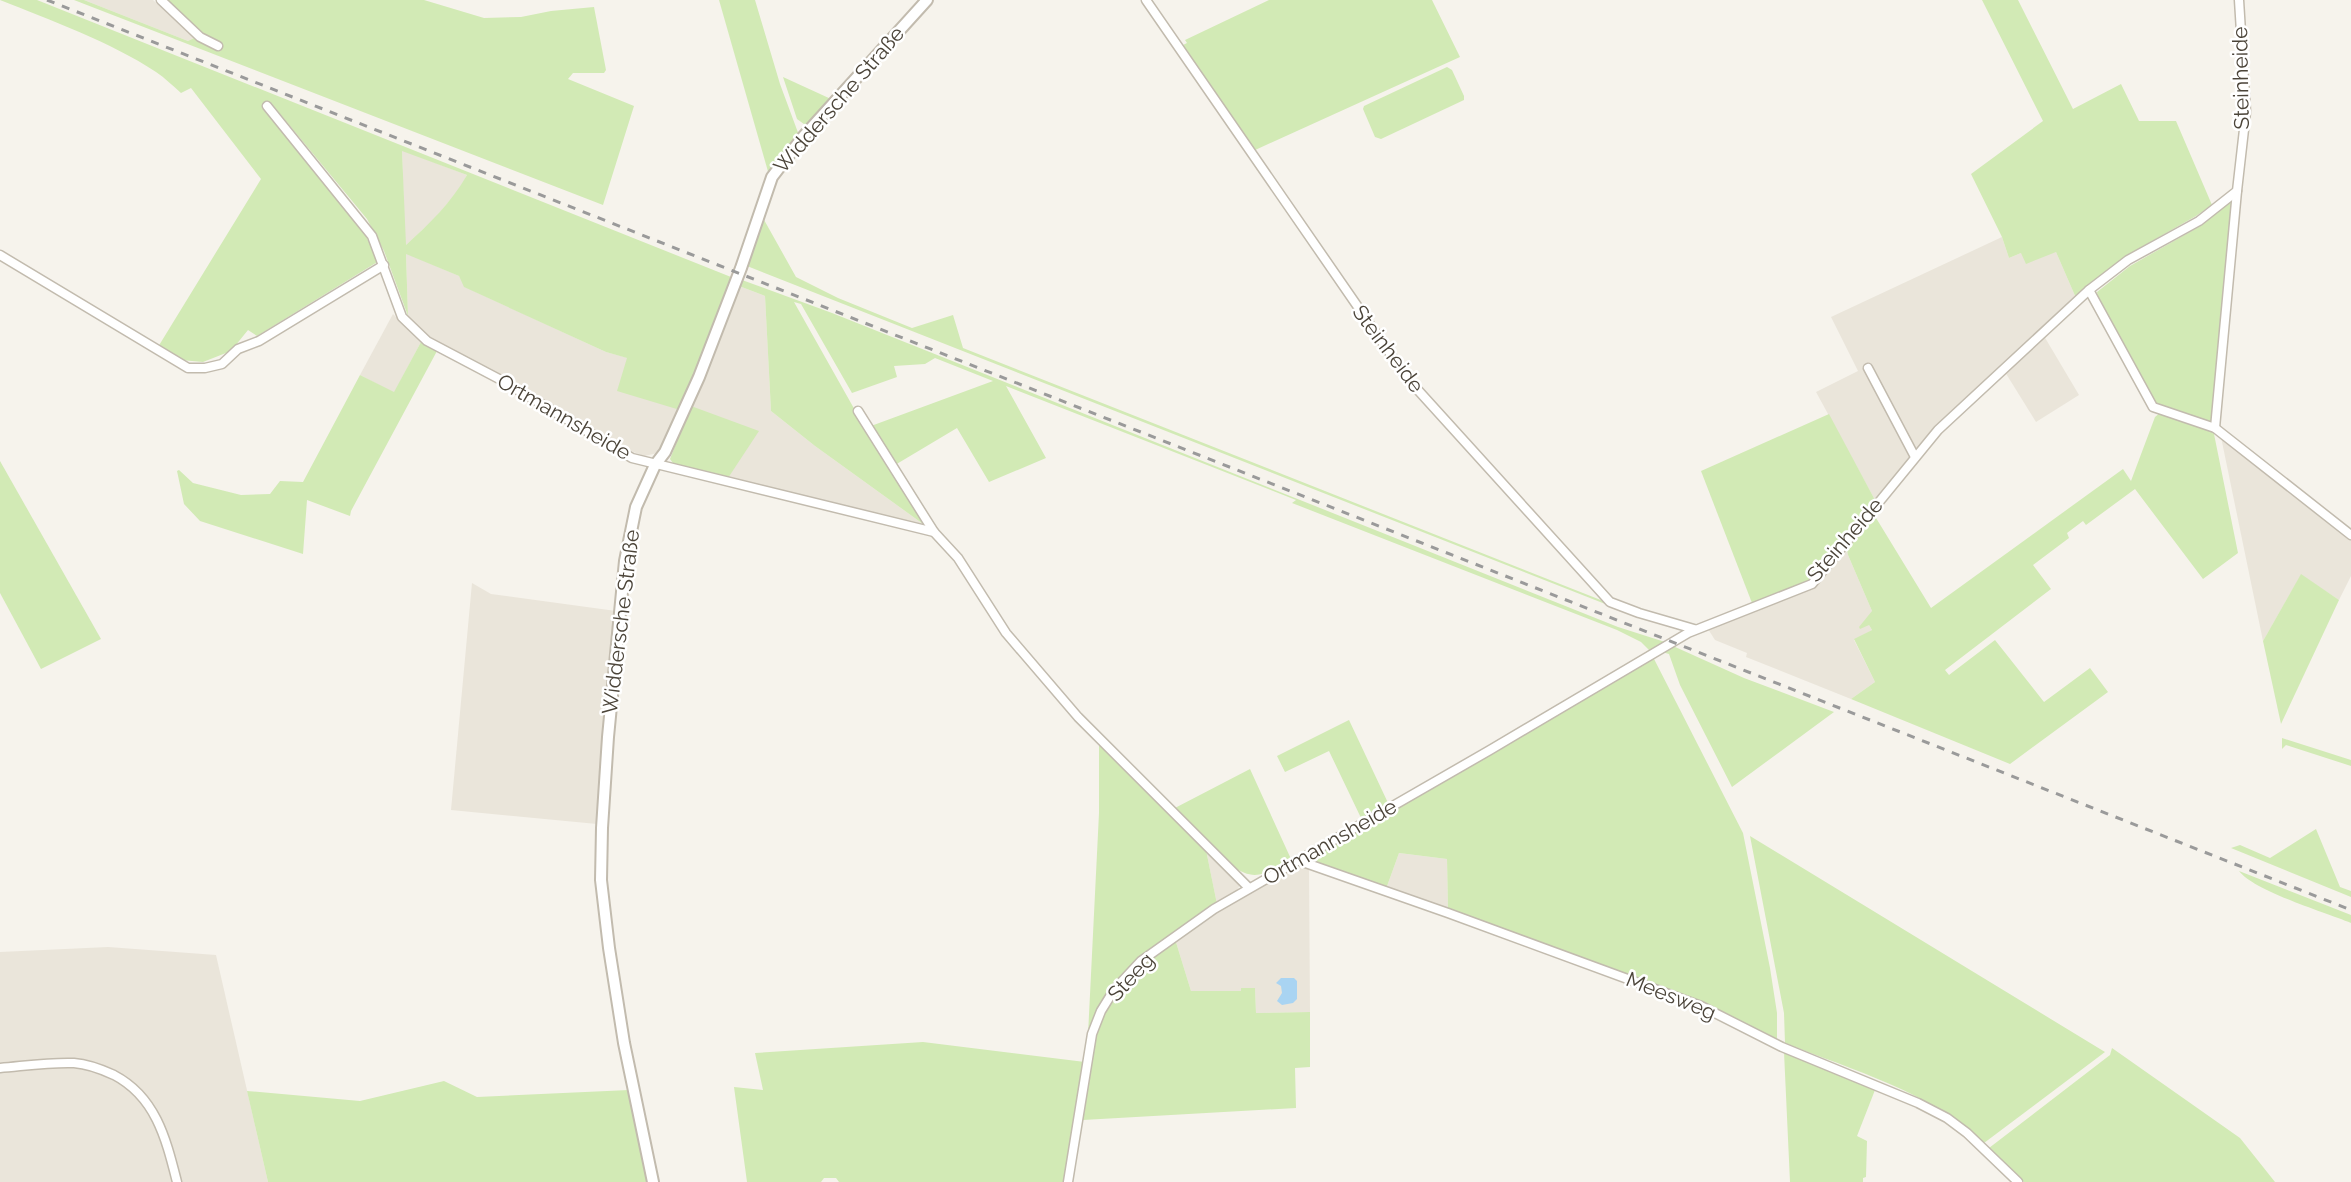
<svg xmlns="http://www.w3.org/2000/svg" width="2351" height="1182" font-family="Raleway,sans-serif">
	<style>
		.residential { fill: #eae5da }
		.green { fill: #d2eab5; fill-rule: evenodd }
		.water { fill: #a9d4f2 }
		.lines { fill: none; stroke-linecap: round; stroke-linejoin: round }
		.minor-casing { stroke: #c2bbae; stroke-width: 11 }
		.tertiary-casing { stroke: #c2bbae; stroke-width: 14 }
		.minor { stroke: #fff; stroke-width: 8 }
		.tertiary { stroke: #fff; stroke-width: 10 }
		.rail { stroke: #9a9a9a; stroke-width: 3; stroke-dasharray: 8 8; stroke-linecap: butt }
		.labels { text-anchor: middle; stroke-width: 5; stroke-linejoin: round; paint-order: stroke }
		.street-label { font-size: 21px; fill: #4b4439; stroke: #fff }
	</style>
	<rect width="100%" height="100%" fill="#f6f3ec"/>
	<!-- residential -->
	<g class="residential">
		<path d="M84,0H153L191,35L196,37L188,41Z"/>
		<path d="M402,150L467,175L458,191L434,219L405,246Z"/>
		<path d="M2002,237L2009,258L2021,253L2056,252L2076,298L1937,427L1916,450L1912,448L1911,455L1875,500L1816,392L1858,371L1831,317Z"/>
		<path d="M406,253L459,276L465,287L606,352L628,358L680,410L658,453L644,456L631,451L507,378L428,336L408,316Z"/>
		<path d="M739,286L765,296L771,411L815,446L930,529L728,478L691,406L714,354Z"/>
		<path d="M393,314L421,342L394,393L360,375Z"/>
		<path d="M2044,336L2079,395L2036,422L2005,372Z"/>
		<path d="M2221,437L2351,540V576L2339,600L2301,575L2263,641Z"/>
		<path d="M1846,546L1848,555L1872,611L1869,625L1872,630L1854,640L1875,682L1851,699L1746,657L1747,653L1715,640L1708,629L1751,610Z"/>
		<path d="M472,583L491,594L616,611L597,824L451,810Z"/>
		<path d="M1206,850L1236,878L1240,885L1235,893L1217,904Z"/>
		<path d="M1399,853L1447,859L1448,909L1386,889Z"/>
		<path d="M1295,866L1309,869L1310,1012L1256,1013L1255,988H1241L1242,991H1191L1175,939L1196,923Z"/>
		<path d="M108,947L216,955L268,1182H0V952Z"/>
	</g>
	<!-- green -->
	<g class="green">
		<path d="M0,0H37L731,277L723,307L680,410L617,391L627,358L606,352L464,287L459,276L406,254L408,316L384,251L367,219L271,103L262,108L362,229L379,261L257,336L248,330L231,351L203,362L181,360L158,347L261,179L191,88L181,93C173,86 165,78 156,72C111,42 50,20 0,0ZM402,151L467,175C451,203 429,224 406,245Z"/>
		<path d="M74,0H84L188,41L196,37L220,51L223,45L207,37L168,0H424L484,18L521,17L551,11L594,7L606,70L604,73H573L568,79L634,106L603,205Z"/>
		<path d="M719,0H755L780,84L800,138L769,175Z"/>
		<path d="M1269,0H1432L1460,57L1253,151L1181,46L1187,43L1185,40Z"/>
		<path d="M1982,0H2018L2073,109L2121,84L2139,121H2176L2212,205L2196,216L2124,257L2076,298L2056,252L2026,264L2021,253L2009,258L2002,237L1971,174L2043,121Z"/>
		<path d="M1447,67L1452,70L1464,96V100L1381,139L1375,137L1363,109L1364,106Z"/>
		<path d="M783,77L831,99L808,127L797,119Z"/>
		<path d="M2233,199L2213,425L2156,405L2098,302L2097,292L2130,266L2202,225Z"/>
		<path d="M763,218L796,277L838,298L912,328L953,315L963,348L1621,608L1623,611L747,266Z"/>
		<path d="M742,280L832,313L1618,627L1665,642L1613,674L1649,650L1641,642L1617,630L1292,503L1296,500L1006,386L1046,458L989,482L957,428L895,465L871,426L993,381L935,358L925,364L894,366L897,377L852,393L801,304L794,302L865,428L930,529L815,446L771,411L765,296L739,286Z"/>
		<path d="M421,342L437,351L351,511L350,516L307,500L303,554L200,521L184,504L177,471L179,470L193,483L241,495L270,494L280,481L303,482L360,375L394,392Z"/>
		<path d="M691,406L759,431L728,478L675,466L670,459Z"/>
		<path d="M2161,412L2213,429L2238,553L2203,579L2135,489L2086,525L2083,521L2067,533L2069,538L2033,565L2051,589L1945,670L1949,675L1995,640L2044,702L2090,668L2108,692L2010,764L1851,699L1875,682L1854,639L1872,630L1869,625L1860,629L1859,627L1872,611L1848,555L1846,546L1873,513L1931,608L2123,469L2131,481L2155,417Z"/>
		<path d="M1829,414L1875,500L1810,582L1752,603L1701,471Z"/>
		<path d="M0,461L101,639L41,669L0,593Z"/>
		<path d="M2301,574L2339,600L2281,724L2263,641Z"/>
		<path d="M1673,646L1744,678L1834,712L1732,787L1680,685L1669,654L1662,652Z"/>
		<path d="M1653,657L1743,833L1770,968L1777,1013V1040L1701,1002L1448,909L1447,859L1399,853L1386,889L1317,865L1313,860L1314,855Z"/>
		<path d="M1349,720L1389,805L1362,820L1329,751L1285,772L1277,756Z"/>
		<path d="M2282,738L2351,760V766L2286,745L2282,749Z"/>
		<path d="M1099,743L1206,850L1217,904L1172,933L1134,964L1088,1035L1099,813Z"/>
		<path d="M1250,769L1291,859C1268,872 1256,884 1231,865L1173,809Z"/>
		<path d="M2316,829L2340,887L2351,891V897L2231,848L2240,845L2270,858Z"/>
		<path d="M1750,836L2105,1052L1984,1143C1931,1092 1852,1070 1785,1043L1784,1013Z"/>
		<path d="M2239,871L2351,915V923C2324,912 2254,891 2239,871Z"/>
		<path d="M1175,939L1191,991H1241V988H1255L1256,1013L1310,1012V1067L1295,1068L1296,1108L1083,1120C1088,1085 1088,1043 1104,1011C1119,981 1149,959 1175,939Z"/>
		<path d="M923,1042L1085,1062L1065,1182H839L836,1178H824L821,1182H747L734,1087L763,1090L755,1053Z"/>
		<path d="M2112,1048L2240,1138L2275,1182H2024L1989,1148L2110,1055Z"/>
		<path d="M1784,1052L1875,1090L1857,1136L1867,1141L1866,1177L1863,1178V1182H1790Z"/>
		<path d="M444,1081L477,1097L629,1090L649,1182H268L247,1091L360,1101Z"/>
	</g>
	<!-- water -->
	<path class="water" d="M1281,978H1294L1297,981V999L1293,1003L1282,1005L1277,1001L1282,993L1281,986L1276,983Z"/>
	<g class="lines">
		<!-- minor casing -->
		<g class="minor-casing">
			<g id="minor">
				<path d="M161,0L200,37L218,46"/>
				<path d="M1146,0L1407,378L1610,602L1639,613L1694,629"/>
				<path d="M267,106L372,236L402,317L427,341L501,380L632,458L934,532L958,558L1006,633L1078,717L1249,888"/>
				<path d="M0,255L188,368H205L222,364L238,349L259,341L384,265"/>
				<path d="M2089,290L2153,407L2215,428L2351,535"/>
				<path d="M1868,368L1915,457"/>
				<path d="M858,411L934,532"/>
				<path d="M2215,428L2237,191"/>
				<path d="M1297,860L1448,913L1701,1006L1782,1047L1918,1103L1947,1118L1967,1133L2018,1182"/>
				<path d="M0,1068C24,1066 50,1062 74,1063C88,1064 101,1069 114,1075C156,1097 166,1139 177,1182"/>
				<path d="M1068,1182L1092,1034L1101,1011L1114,990L1141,961L1214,909L1490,750L1688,633L1812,584L1938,430L2089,290L2128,260L2199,221L2237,191L2246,112L2239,0"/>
			</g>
		</g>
		<!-- tertiary casing -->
		<g class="tertiary-casing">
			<path id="tertiary" d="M653,1182L624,1043L609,948L601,880L602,828L608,737L625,561L636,507L655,465L665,452L699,377L741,268L772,177L803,137L927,0"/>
		</g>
		<!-- minor -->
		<use href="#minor" class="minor"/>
		<!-- tertiary -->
		<use href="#tertiary" class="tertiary"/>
		<!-- rail -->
		<path class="rail" d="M47,0L2351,910"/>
	</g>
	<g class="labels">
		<!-- street labels -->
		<g class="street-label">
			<text transform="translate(2241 78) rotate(-91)" y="7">Steinheide</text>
			<text transform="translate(839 100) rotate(-49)" y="7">Widdersche Straße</text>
			<text transform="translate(1388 349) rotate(53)" y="7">Steinheide</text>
			<text transform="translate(564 417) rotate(30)" y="7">Ortmannsheide</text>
			<text transform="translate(1845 540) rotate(-49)" y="7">Steinheide</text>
			<text transform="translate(621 622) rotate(-83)" y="7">Widdersche Straße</text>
			<text transform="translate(1330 842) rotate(-30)" y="7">Ortmannsheide</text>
			<text transform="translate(1131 977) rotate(-47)" y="7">Steeg</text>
			<text transform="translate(1671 996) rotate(22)" y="7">Meesweg</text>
		</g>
	</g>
</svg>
